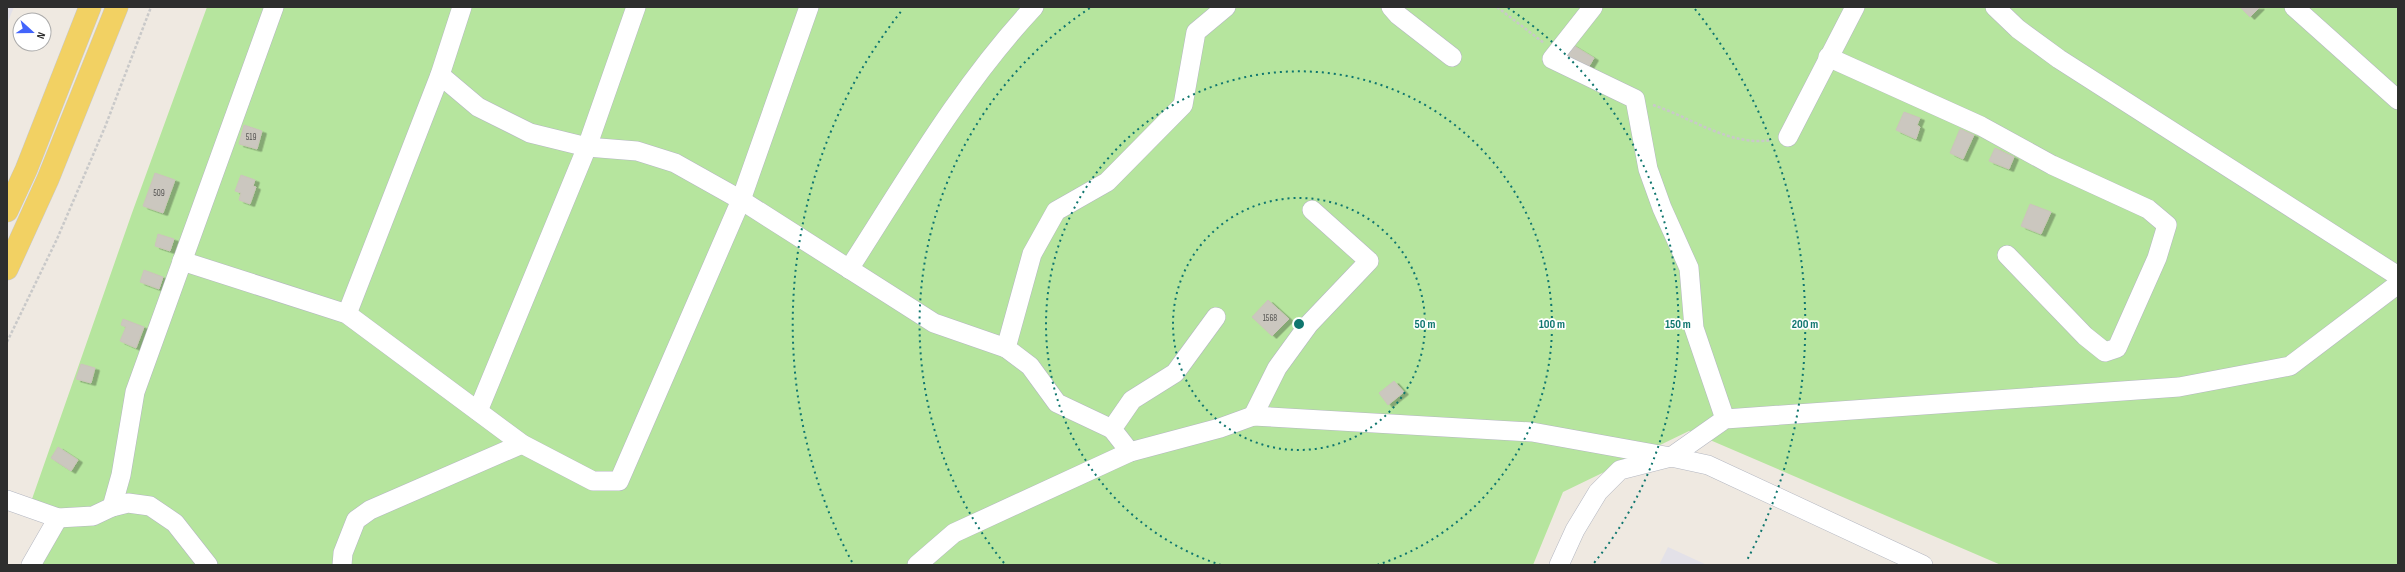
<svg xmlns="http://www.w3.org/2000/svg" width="2405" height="572" font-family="'Sofia Sans Condensed',sans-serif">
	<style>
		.industrial { fill: #e3e1e8 }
		.green { fill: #b6e59e }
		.building { fill: #cbc7bf; stroke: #cbc5ba; filter: url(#shadow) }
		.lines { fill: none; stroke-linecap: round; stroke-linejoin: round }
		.minor-casing { stroke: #b4b7c1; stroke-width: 20 }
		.major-casing { stroke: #c9c9c9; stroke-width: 23 }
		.path { stroke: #c9c9c9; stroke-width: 2.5; stroke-dasharray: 3 2; stroke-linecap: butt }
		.minor { stroke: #fff; stroke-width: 19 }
		.major { stroke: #f2d163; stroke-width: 22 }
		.ring { fill: none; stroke: #0f766e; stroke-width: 2; stroke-dasharray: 2 4 }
		.labels { text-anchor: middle; stroke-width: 3.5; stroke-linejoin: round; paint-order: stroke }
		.number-label { font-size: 9px; fill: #555452 }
		.centre { fill: #0f766e; stroke: #fff; stroke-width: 2 }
		.ring-label { font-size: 12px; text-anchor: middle; font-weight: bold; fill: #0f766e; stroke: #fff; stroke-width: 3.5; stroke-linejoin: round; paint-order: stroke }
	</style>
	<defs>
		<filter id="shadow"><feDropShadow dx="4.5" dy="2.5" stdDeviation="0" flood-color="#0004"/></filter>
	</defs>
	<rect width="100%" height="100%" fill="#efe9e1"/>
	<!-- industrial -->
	<g class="industrial">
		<path d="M7,7H14L7,24Z"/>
		<path d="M1668,547L1707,565H1659Z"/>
	</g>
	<!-- green -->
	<path class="green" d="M207,7H2398V565H2001L1689,431L1563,492L1533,565H39L64,511L32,499L132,213Z"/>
	<!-- building -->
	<g class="building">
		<path d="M2240,7H2260L2250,17Z"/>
		<path d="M1571,44L1594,58L1585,73L1562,59Z"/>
		<path d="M1904,112L1920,118L1917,125L1920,127L1916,139L1896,130Z"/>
		<path d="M244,125L262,131L257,149L239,144Z"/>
		<path d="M1960,129L1974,135L1963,159L1950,153Z"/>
		<path d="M1995,148L2014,157L2009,169L1989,161Z"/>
		<path d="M155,173L175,180L163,213L143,206Z"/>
		<path d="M241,175L255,180L253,186L256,187L250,204L239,200L241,193L235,191Z"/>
		<path d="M2030,204L2051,212L2041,234L2021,226Z"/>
		<path d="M158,234L174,239L170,251L155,246Z"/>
		<path d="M144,270L163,277L159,289L140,282Z"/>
		<path d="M1268,300L1289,319L1272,336L1252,317Z"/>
		<path d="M123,319L144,327L136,348L120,341L126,327L121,325Z"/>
		<path d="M81,364L95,368L91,383L76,379Z"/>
		<path d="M1394,381L1404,392L1388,405L1379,393Z"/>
		<path d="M58,447L78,460L71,471L51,458Z"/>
	</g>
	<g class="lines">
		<!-- minor casing -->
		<g class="minor-casing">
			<g id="minor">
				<path d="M1391,7L1398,15L1452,57"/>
				<path d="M1593,7L1552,59L1635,99L1648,169L1662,208L1689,268L1694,328L1725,419"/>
				<path d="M1995,7L2018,29L2059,59L2398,276"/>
				<path d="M2294,7L2398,100"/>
				<path d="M1828,57L1981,126L2052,165L2148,209L2167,225L2157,258L2117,348L2105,352L2085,336L2007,255"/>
				<path d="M440,75L478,107L530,133L587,147L637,151L675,163L741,200L934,323L1006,348L1030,366L1057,403L1112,429"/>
				<path d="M1788,137L1855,7"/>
				<path d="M182,261L347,314L522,444L593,481H619L741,200L809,7"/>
				<path d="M849,269C907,179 961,85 1034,7"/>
				<path d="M347,314L440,75L462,7"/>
				<path d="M1006,348L1032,254L1056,211L1107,182L1183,105L1196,32L1226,7"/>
				<path d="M478,411L587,147L636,7"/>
				<path d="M1253,416L1277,368L1309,324L1369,261L1312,210"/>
				<path d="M1130,452L1112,429L1132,400L1175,373L1216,317"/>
				<path d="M7,500L58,518L93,516L112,507L128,503L150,506L175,523L208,565"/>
				<path d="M112,507L121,475L135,392L274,7"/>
				<path d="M31,565L58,518"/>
				<path d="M342,565L343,553L356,520L370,510L522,444"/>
				<path d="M917,565L954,533L1130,452L1220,428L1253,416L1532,432L1671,457L1725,419L2179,387L2290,366L2398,284"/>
				<path d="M1559,565L1575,530L1598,492L1620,470L1671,457L1708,465L1923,565"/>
			</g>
		</g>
		<!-- major casing -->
		<g class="major-casing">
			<g id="major">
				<path d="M7,211L26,170L90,7"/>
				<path d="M7,269L48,179L117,7"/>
			</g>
		</g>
		<!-- path -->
		<g class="path">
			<path d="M1497,7L1544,43"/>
			<path d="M1653,105C1690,117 1731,147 1771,140"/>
			<path d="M7,342L57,239L105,127L151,7"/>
		</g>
		<!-- minor -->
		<use href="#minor" class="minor"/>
		<!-- major -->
		<use href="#major" class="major"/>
	</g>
	<!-- distance rings -->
	<g class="ring">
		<circle cx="1299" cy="324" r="126"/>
		<path d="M1221 565A253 253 0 1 1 1377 565"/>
		<path d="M1004 563A379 379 0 0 1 1090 8M1508 8A379 379 0 0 1 1594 563"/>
		<path d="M852 562A506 506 0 0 1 903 9M1695 9A506 506 0 0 1 1746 562"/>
	</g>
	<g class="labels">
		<!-- number labels -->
		<g class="number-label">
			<text x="251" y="140">519</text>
			<text x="159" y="196">509</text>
			<text x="1270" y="321">1568</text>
		</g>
	</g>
	<circle cx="1299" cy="324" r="6" class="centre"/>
	<g class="ring-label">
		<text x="1425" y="328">50 m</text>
		<text x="1552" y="328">100 m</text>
		<text x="1678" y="328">150 m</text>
		<text x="1805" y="328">200 m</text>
	</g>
	<!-- border -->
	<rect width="2405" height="572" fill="none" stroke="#2e2e2e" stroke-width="16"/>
	<!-- north arrow -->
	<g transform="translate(32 32) rotate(111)"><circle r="19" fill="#ffffff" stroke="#ababab"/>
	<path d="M0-3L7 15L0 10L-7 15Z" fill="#4264fb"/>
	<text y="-6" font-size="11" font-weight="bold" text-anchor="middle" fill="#2e2e2e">N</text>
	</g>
</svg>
